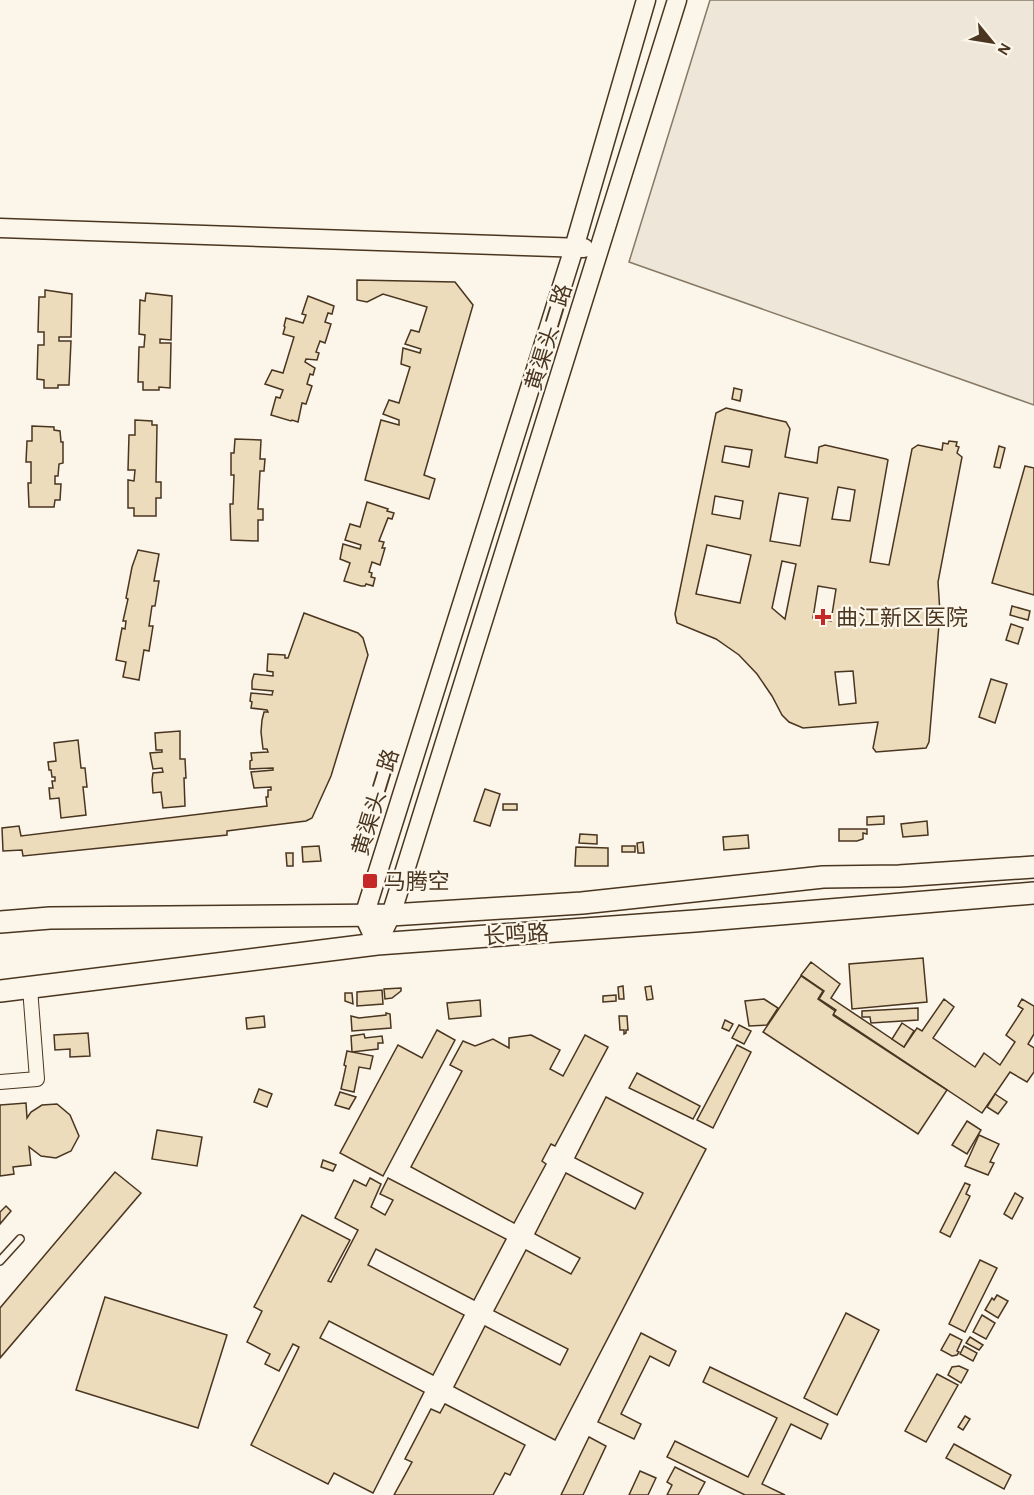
<svg xmlns="http://www.w3.org/2000/svg" width="1034" height="1495" font-family="'Alegreya Sans','Noto Sans SC',sans-serif">
	<style>
		.green { fill: #ede6d9; stroke: #887966; stroke-width: 1.5 }
		.building { fill: #ecdcbc; stroke: #4a3520; stroke-width: 1.5; fill-rule: evenodd }
		.lines { fill: none; stroke-linecap: round; stroke-linejoin: round }
		.lane-casing { stroke: #4a3520; stroke-width: 10 }
		.street-casing { stroke: #4a3520; stroke-width: 16 }
		.secondary-casing { stroke: #4a3520; stroke-width: 21 }
		.primary-casing { stroke: #4a3520; stroke-width: 24 }
		.lane { stroke: #fbf6e9; stroke-width: 7 }
		.street { stroke: #fbf6e9; stroke-width: 14 }
		.secondary { stroke: #fbf6e9; stroke-width: 18 }
		.primary { stroke: #fbf6e9; stroke-width: 21 }
		.poi-dot { fill: #c62828; stroke: #fbf6e9; stroke-width: 2 }
		.labels { text-anchor: middle; stroke-width: 4.5; stroke-linejoin: round; paint-order: stroke }
		.street-label { font-size: 22px; fill: #4a3520; stroke: #fbf6e9 }
		.poi-label { font-size: 22px; fill: #4a3520; stroke: #fbf6e9; text-anchor: start }
	</style>
	<rect width="100%" height="100%" fill="#fbf6e9"/>
	<!-- green -->
	<path class="green" d="M710,0H1034V405L629,262Z"/>
	<!-- building -->
	<g class="building">
		<path d="M357,280L455,282L473,305L424,475L435,479L429,499L365,480L381,420L399,425V420L383,414L389,400L399,403L410,367L401,364L403,348L420,353L421,349L405,344L411,330L419,332L427,307L383,294L367,302L357,300Z"/>
		<path d="M45,290L72,294L71,337H59V341H71L69,385H58V388H44V380L37,379L38,345H44V332H38L39,297H45Z"/>
		<path d="M146,293L172,296L171,340L160,339V343H171L170,388L159,387V390H143V382H138L139,347H144L145,335L139,334L140,300L145,301Z"/>
		<path d="M308,296L334,306L332,314L328,313L325,322L331,324L325,343L320,341L316,352L319,353L317,360L306,359L305,362L315,368L313,375L310,374L307,384L312,386L306,404L302,403L298,422L292,420L291,421L271,415L276,397L280,398L283,390L265,384L272,370L283,373L294,337L283,334L285,327L284,326L286,318L303,323L306,315L302,314Z"/>
		<path d="M734,388L742,390L740,401L732,399Z"/>
		<path d="M726,408L786,422L790,429L785,457L817,463L819,447L825,445L886,459L888,460L870,562L889,565L912,449L918,445L942,450L943,443L948,444L949,441L957,442L956,446L959,447L957,453L962,457L938,582L940,613L929,742L926,748L876,752L873,748L878,722L803,728L789,722L782,715L772,696L757,674L739,655L716,639L677,623L675,614L716,413ZM725,446L752,450L749,467L722,462ZM838,487L855,490L850,521L832,519ZM779,493L808,498L800,546L770,541ZM715,496L743,501L740,519L712,514ZM707,545L751,555L740,603L696,594ZM782,561L796,564L785,619L772,608ZM818,586L836,589L831,621L813,618ZM853,671L856,703L839,705L835,672Z"/>
		<path d="M135,420L152,421V425H157L156,482H161V498H156V516H134V508H128V480L134,481L135,470H128L129,435H135Z"/>
		<path d="M32,426L54,427V430L60,431L61,442H63V463L59,464L58,476H55V484H61L60,500H55L54,507H29L28,483H31V462H26L27,441H32Z"/>
		<path d="M235,439L261,440L260,459H265L264,471H260L258,509H263V520H258V541L231,540L230,504H233L234,475H231V453H234Z"/>
		<path d="M999,446L1005,448L1000,468L994,467Z"/>
		<path d="M1025,466L1034,468V595L992,583Z"/>
		<path d="M367,502L388,509L387,511L394,513L392,519L388,518L379,541L384,542L382,548H385L380,565L372,562L369,572L372,573L371,577L375,578L373,586L366,584L365,586H361L344,581L350,563L340,559L343,544L360,549L361,545L345,540L350,524L360,527Z"/>
		<path d="M138,550L159,554L154,581H159L155,606H152L149,626H153L149,651L144,650L139,680L123,677L126,662L116,660L122,628L125,629L126,621H123L128,599L126,598L132,567Z"/>
		<path d="M1012,606L1030,611L1028,620L1010,615Z"/>
		<path d="M304,613L358,633L363,638L368,655L331,776L312,818L306,821L227,831V835L23,856L22,850L3,851L2,828L19,826L21,836L267,806L266,797H268V790H271V787L254,788L251,772L273,770V768L250,769V761L252,760L251,753L268,752L267,749H263L261,732L262,720L264,712H268L267,710L251,708L252,702L250,701L251,693L272,695L273,691L252,689V681L254,674L273,676V672L267,671L268,654L285,655V658H288Z"/>
		<path d="M1011,624L1023,628L1018,644L1006,640Z"/>
		<path d="M991,679L1007,684L995,723L979,717Z"/>
		<path d="M180,731V759H185L186,778H184L185,806L163,808L161,792L153,793L152,780L153,773L163,772L162,768L153,769L150,753L162,752V750H156L155,733Z"/>
		<path d="M78,740L81,768H85L87,787H83L86,815L61,818L59,798L50,799L49,788H53L52,781H55V777H52L51,770H49L48,762L56,761L54,743Z"/>
		<path d="M485,789L500,794L490,826L474,821Z"/>
		<rect x="503" y="804" width="14" height="6"/>
		<path d="M884,816V824L867,825V817Z"/>
		<path d="M927,821L928,835L903,837L901,824Z"/>
		<path d="M839,829H867V834L863,833V839L857,841H839Z"/>
		<path d="M580,834L597,835V844L579,843Z"/>
		<path d="M748,835L749,848L724,850L723,837Z"/>
		<path d="M643,842L644,853H638L637,843Z"/>
		<path d="M319,846L321,861L303,862L302,847Z"/>
		<rect x="622" y="846" width="13" height="6"/>
		<path d="M576,847L608,848V866H575Z"/>
		<path d="M286,853H293V866H287Z"/>
		<path d="M923,958L927,1002L852,1009L849,964Z"/>
		<path d="M811,962L840,984L831,998L904,1047L917,1028L922,1031L944,999L954,1007L933,1038L975,1067L984,1053L1000,1065L1015,1042L1006,1035L1023,1009L1018,1006L1022,999L1034,1006V1034L1028,1044L1034,1048V1072L1027,1082L1010,1072L982,1113L833,1014L836,1010L819,999L824,991L801,975Z"/>
		<path d="M801,976L823,991L818,999L835,1011L833,1015L834,1016L947,1090L918,1134L763,1032Z"/>
		<path d="M623,986L624,999H619L618,987Z"/>
		<path d="M651,986L653,999L647,1000L645,987Z"/>
		<path d="M401,988V991L392,998L385,999L384,989Z"/>
		<path d="M382,990L383,1004L357,1006V992Z"/>
		<path d="M345,993H352L353,1004L345,1001Z"/>
		<path d="M616,995V1001L603,1002V996Z"/>
		<path d="M764,999L778,1008L767,1025L749,1026L745,1001Z"/>
		<path d="M480,1000L481,1016L449,1019L447,1003Z"/>
		<path d="M918,1008V1020L871,1023L870,1017H862V1011Z"/>
		<path d="M386,1013L390,1014L391,1028L352,1031L351,1016L359,1018L386,1015Z"/>
		<path d="M264,1016L265,1027L247,1029L246,1018Z"/>
		<path d="M619,1016H627L628,1030H626V1033L624,1034V1030H620Z"/>
		<path d="M725,1020L733,1024L729,1031L722,1028Z"/>
		<path d="M902,1023L914,1031L904,1047L892,1039Z"/>
		<path d="M739,1025L751,1031L744,1044L732,1038Z"/>
		<path d="M437,1030L455,1040L383,1176L340,1153L398,1045L422,1058Z"/>
		<path d="M88,1033L90,1056L70,1057V1049L55,1050L54,1035Z"/>
		<path d="M364,1034L365,1038L382,1036L383,1043H378V1049L352,1052L351,1036Z"/>
		<path d="M531,1035L560,1050L550,1069L563,1076L585,1035L608,1047L555,1146L551,1144L542,1161L546,1164L514,1223L411,1167L462,1071L450,1065L463,1041L475,1046L493,1039L509,1048V1038Z"/>
		<path d="M737,1045L751,1052L713,1128L697,1120Z"/>
		<path d="M347,1051L373,1056L370,1069L359,1067L354,1092L341,1089L346,1066L344,1065Z"/>
		<path d="M637,1073L700,1106L693,1119L629,1088Z"/>
		<path d="M259,1089L272,1094L267,1107L254,1102Z"/>
		<path d="M340,1092L356,1097L349,1109L335,1105Z"/>
		<path d="M995,1094L1007,1102L998,1114L987,1107Z"/>
		<path d="M606,1097L706,1149L555,1440L454,1387L485,1326L560,1365L568,1349L494,1311L526,1250L571,1274L580,1258L535,1234L566,1173L635,1209L643,1193L575,1158Z"/>
		<path d="M26,1103L27,1118L31,1112L42,1105L57,1104L70,1115L79,1136L71,1151L56,1158L41,1156L29,1147L31,1165L13,1167L14,1174L0,1176V1105Z"/>
		<path d="M967,1121L981,1130L967,1154L952,1145Z"/>
		<path d="M157,1130L202,1137L197,1166L152,1159Z"/>
		<path d="M979,1135L999,1144L990,1162L994,1163L988,1175L965,1166Z"/>
		<path d="M323,1160L336,1165L333,1171L321,1167Z"/>
		<path d="M115,1172L141,1193L0,1358V1308Z"/>
		<path d="M370,1178L381,1184L371,1207L385,1215L393,1200L380,1194L388,1178L506,1239L474,1300L376,1249L368,1265L464,1315L433,1375L329,1321L320,1338L424,1392L373,1493L334,1473L328,1484L251,1445L299,1347L293,1344L279,1371L265,1364L270,1354L247,1342L262,1311L254,1307L302,1215L350,1240L328,1281L331,1282L358,1230L335,1218L354,1180L366,1186Z"/>
		<path d="M965,1183L970,1185L966,1194L970,1196L950,1237L940,1232Z"/>
		<path d="M1015,1193L1023,1198L1012,1219L1004,1214Z"/>
		<path d="M6,1206L11,1211L0,1224V1212Z"/>
		<path d="M980,1260L997,1268L965,1332L949,1324Z"/>
		<path d="M997,1295L1008,1301L998,1318L985,1310L992,1298L994,1300Z"/>
		<path d="M105,1297L227,1335L198,1428L76,1390Z"/>
		<path d="M846,1313L879,1330L837,1415L804,1398Z"/>
		<path d="M982,1315L995,1323L986,1339L973,1332Z"/>
		<path d="M641,1333L676,1351L669,1366L650,1356L621,1414L641,1424L634,1439L598,1422Z"/>
		<path d="M950,1334L962,1340L957,1351L959,1352L957,1355L952,1356L941,1350Z"/>
		<path d="M970,1337L983,1345L979,1350L966,1343Z"/>
		<path d="M964,1346L977,1353L973,1361L960,1354Z"/>
		<path d="M959,1366L968,1370L961,1383L948,1375L952,1367Z"/>
		<path d="M710,1367L828,1424L821,1439L791,1424L762,1484L785,1495H745L667,1457L675,1441L748,1477L777,1418L703,1382Z"/>
		<path d="M937,1374L958,1385L926,1442L905,1431Z"/>
		<path d="M445,1404L525,1445L510,1475L505,1473L493,1495H394L412,1462L405,1459L431,1409L440,1413Z"/>
		<path d="M965,1416L970,1419L963,1430L958,1427Z"/>
		<path d="M589,1437L606,1446L583,1495H561Z"/>
		<path d="M954,1444L1011,1475L1004,1489L946,1458Z"/>
		<path d="M675,1467L705,1482L698,1495H667L672,1485L667,1482Z"/>
		<path d="M640,1471L656,1478L648,1495H629Z"/>
	</g>
	<g class="lines">
		<!-- lane casing -->
		<g class="lane-casing">
			<path id="lane" d="M0,1261L20,1239"/>
		</g>
		<!-- street casing -->
		<g class="street-casing">
			<path id="street" d="M0,1082L37,1079L30,988"/>
		</g>
		<!-- secondary casing -->
		<g class="secondary-casing">
			<g id="secondary">
				<path d="M0,228L584,248"/>
				<path d="M377,944L391,915L677,0"/>
				<path d="M377,944L364,916L574,248L646,0"/>
			</g>
		</g>
		<!-- primary casing -->
		<g class="primary-casing">
			<g id="primary">
				<path d="M0,922L50,918L391,915L582,903L823,877L899,876L1034,867"/>
				<path d="M0,991L377,944L695,921L1034,893"/>
			</g>
		</g>
		<!-- lane -->
		<use href="#lane" class="lane"/>
		<!-- street -->
		<use href="#street" class="street"/>
		<!-- secondary -->
		<use href="#secondary" class="secondary"/>
		<!-- primary -->
		<use href="#primary" class="primary"/>
	</g>
	<!-- markers -->
	<g class="poi-dot">
		<path d="M820 608h6v6h6v6h-6v6h-6v-6h-6v-6h6z"/>
		<rect x="362" y="873" width="16" height="16" rx="3"/>
	</g>
	<g class="labels">
		<!-- street labels -->
		<g class="street-label">
			<text transform="translate(548 337) rotate(-73)" y="8">黄渠头二路</text>
			<text transform="translate(375 802) rotate(-73)" y="8">黄渠头二路</text>
			<text transform="translate(516 934) rotate(-4)" y="8">长鸣路</text>
		</g>
		<!-- poi labels -->
		<g class="poi-label">
			<text x="836" y="625">曲江新区医院</text>
			<text x="384" y="889">马腾空</text>
		</g>
	</g>
	<!-- north arrow -->
	<g transform="translate(992 42) rotate(120)" stroke="#fbf6e9" stroke-width="4.5" paint-order="stroke">
	<path d="M0-4.5L10 22L0 15L-10 22Z" fill="#4a3520"/>
	<text y="-9" font-size="16" font-weight="bold" text-anchor="middle" fill="#4a3520">N</text>
	</g>
</svg>
